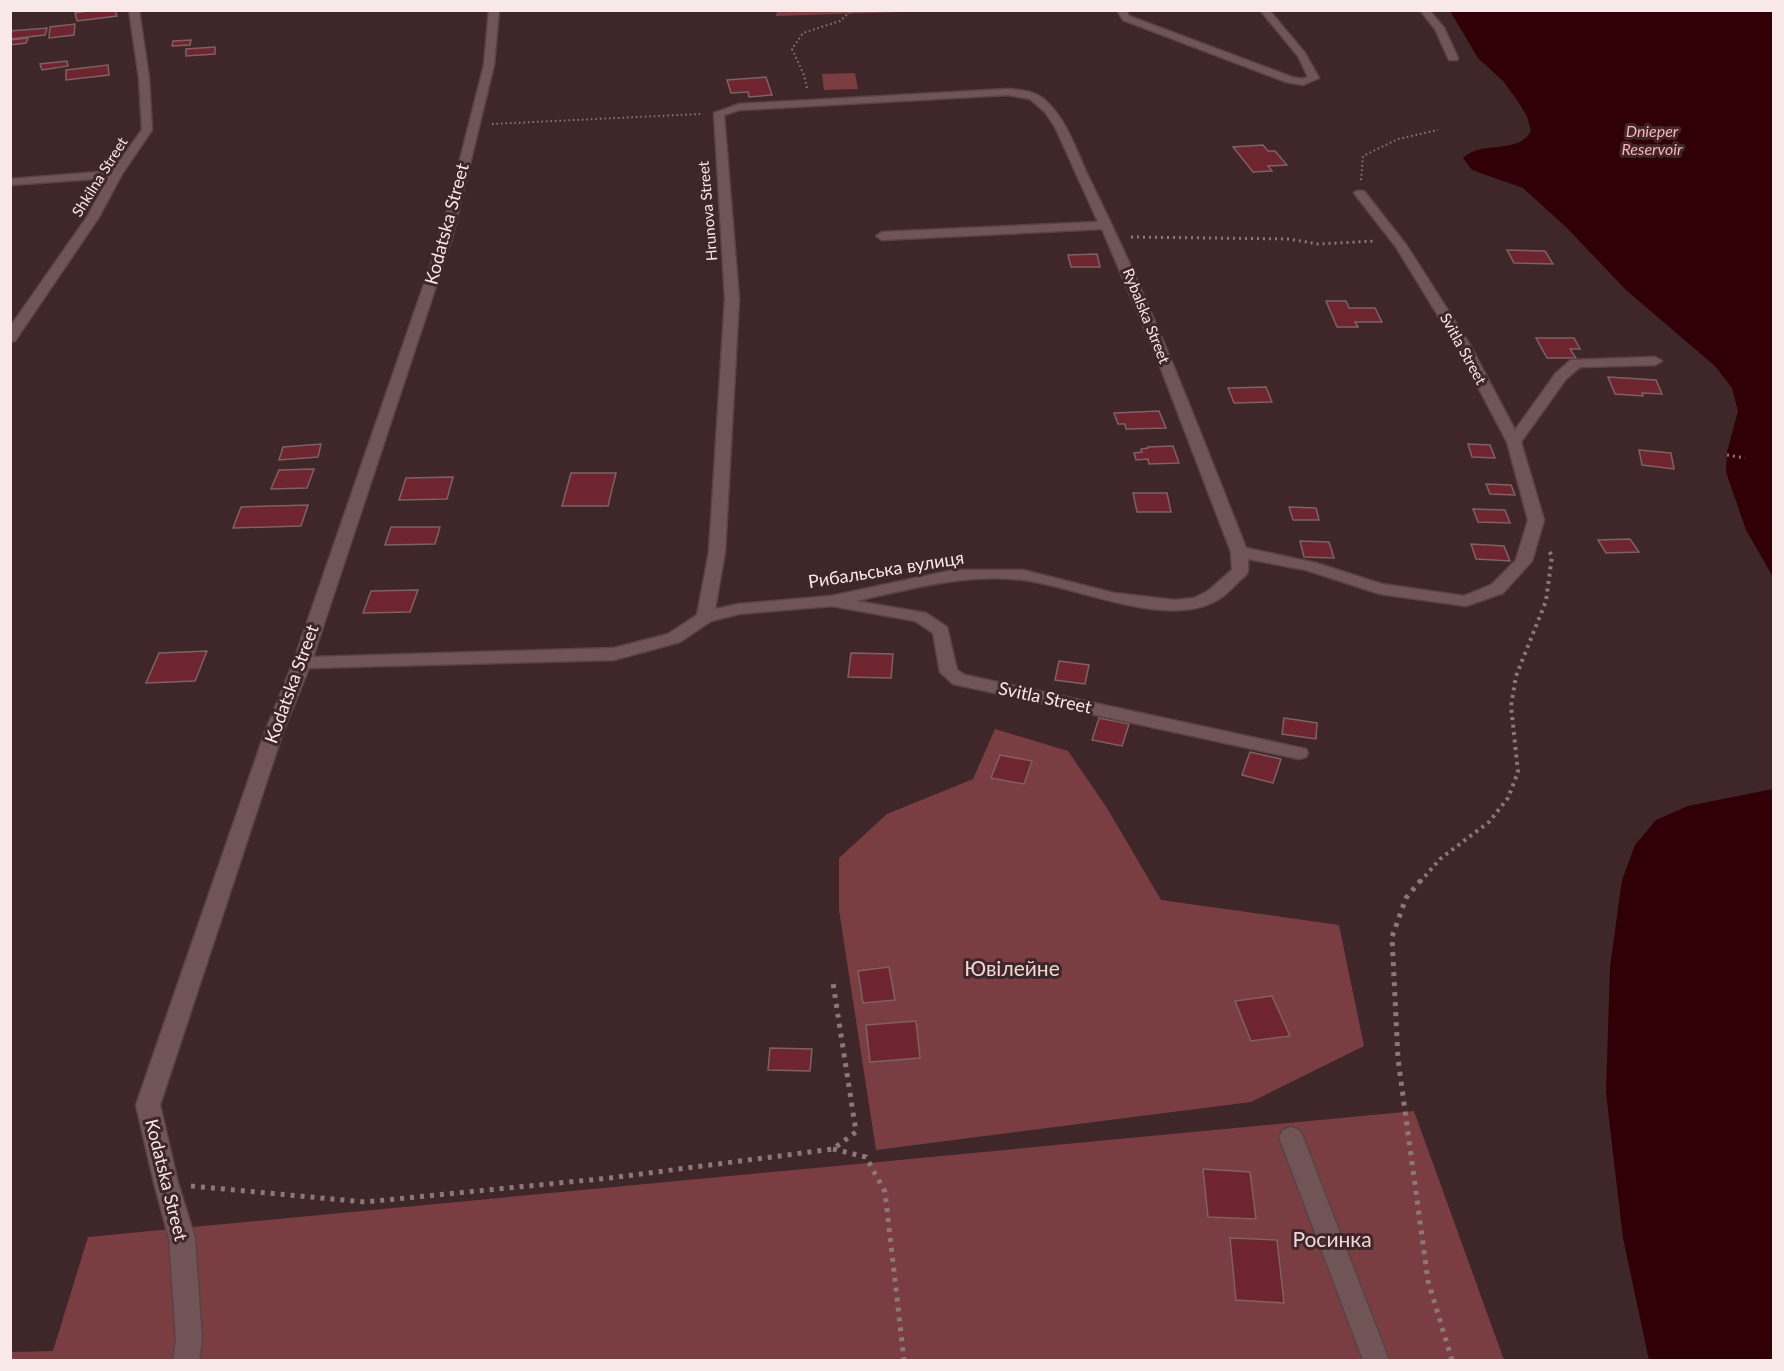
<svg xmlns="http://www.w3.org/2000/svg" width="1784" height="1371" font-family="Lato,sans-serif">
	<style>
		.green { fill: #7a3d42 }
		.water { fill: #310007 }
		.building { fill: #6f252f; stroke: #7e6162; stroke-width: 1.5 }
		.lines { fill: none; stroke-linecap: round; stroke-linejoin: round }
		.minor-casing { stroke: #584344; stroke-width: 3 }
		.path-far3 { stroke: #8d7879; stroke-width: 2; stroke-dasharray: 1.5 3; stroke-linecap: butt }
		.path-far2 { stroke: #8d7879; stroke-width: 3; stroke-dasharray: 2 4; stroke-linecap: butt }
		.path-far1 { stroke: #8d7879; stroke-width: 4; stroke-dasharray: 3 4.5; stroke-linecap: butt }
		.path { stroke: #8d7879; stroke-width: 5; stroke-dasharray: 4 6; stroke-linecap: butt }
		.minor { fill: #715556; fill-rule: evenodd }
		.labels { text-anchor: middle; stroke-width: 6; stroke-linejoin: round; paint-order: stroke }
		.far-street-label { font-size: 15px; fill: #f9e8e8; stroke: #3f2628 }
		.far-water-label { font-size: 16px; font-style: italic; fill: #f8b3b6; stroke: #3f2628 }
		.street-label { font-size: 18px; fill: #f9e8e8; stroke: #3f2628 }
		.near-park-label { font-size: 21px; fill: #efd7d7; stroke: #3f2628 }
	</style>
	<rect width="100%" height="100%" fill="#3f2628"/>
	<!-- green -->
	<g class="green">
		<path d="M777,10H936V11L776,16Z"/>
		<path d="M855,73L858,89L824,90L822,74Z"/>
		<path d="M995,729L1068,751L1107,808L1161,900L1339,925L1364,1046L1251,1102L876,1150L839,910V858L887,814L973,779Z"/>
		<path d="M1414,1111L1504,1360H11L10,1352L53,1351L88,1237Z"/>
	</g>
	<!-- water -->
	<g class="water">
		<path d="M1450,11H1773V577L1746,530L1726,472L1727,452L1738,411L1732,388L1715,366L1626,290L1566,227L1523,188L1472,170L1463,158C1481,140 1519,155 1531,131L1527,116L1517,100L1503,81L1478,58Z"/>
		<path d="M1773,789V1360H1649L1623,1238L1606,1093L1610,967L1622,880L1635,845L1656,820L1688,806Z"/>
	</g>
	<!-- building -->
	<g class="building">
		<path d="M93,10H115L117,16L77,21L75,13Z"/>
		<path d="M75,24L74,35L49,38L50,27Z"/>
		<path d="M47,28L45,35L10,39V31Z"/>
		<path d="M28,38L26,43L10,45V40Z"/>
		<path d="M191,40L190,45L172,46L173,41Z"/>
		<path d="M215,47V54L186,56V49Z"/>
		<path d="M67,61L68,66L42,70L40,64Z"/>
		<path d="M108,65L109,75L66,80V70Z"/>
		<path d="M766,77L772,95L749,97L748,92L731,93L727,80Z"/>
		<path d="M1263,145L1268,151H1275L1287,165L1268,166L1272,171L1253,172L1233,147Z"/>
		<path d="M1507,250L1545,251L1553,264L1514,263Z"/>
		<path d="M1097,254L1100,267H1071L1068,255Z"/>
		<path d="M1326,301H1346L1349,308H1375L1382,322H1355L1358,327H1337Z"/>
		<path d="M1536,338H1574L1580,349H1570L1576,358H1547Z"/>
		<path d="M1608,377L1656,380L1662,394L1642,393L1643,396L1615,394Z"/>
		<path d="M1266,387L1272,402L1234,403L1228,388Z"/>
		<path d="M1159,411L1166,428L1126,429L1125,424H1118L1114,413Z"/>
		<path d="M321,444L318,457L279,460L283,447Z"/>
		<path d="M1468,444L1490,445L1495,458L1472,457Z"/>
		<path d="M1173,446L1179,463L1149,464L1148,459L1136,460L1134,453L1142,452L1141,449L1148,448V447Z"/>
		<path d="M1639,450L1671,453L1674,469L1642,465Z"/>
		<path d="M314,469L307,488L271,489L279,470Z"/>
		<path d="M571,473H616L608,506H562Z"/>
		<path d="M453,477L447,499L399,500L406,478Z"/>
		<path d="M1486,484L1511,485L1515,495L1490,494Z"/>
		<path d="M1133,493H1167L1171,512H1137Z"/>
		<path d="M308,505L301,526L233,528L241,507Z"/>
		<path d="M1289,507L1316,508L1319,520H1293Z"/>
		<path d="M1473,509L1505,510L1510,523L1478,522Z"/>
		<path d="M391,527H440L435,544L385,545Z"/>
		<path d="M1630,539L1639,552L1606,553L1598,540Z"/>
		<path d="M1300,541L1329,542L1334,558L1304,557Z"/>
		<path d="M1471,544L1504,546L1510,561L1476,559Z"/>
		<path d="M418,590L410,612L363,613L371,591Z"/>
		<path d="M207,651L195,681L146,683L159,653Z"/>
		<path d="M851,653L893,654L891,678L848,677Z"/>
		<path d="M1059,661L1089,665L1085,684L1055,680Z"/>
		<path d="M1099,718L1129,724L1122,746L1092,740Z"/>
		<path d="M1284,718L1317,723L1316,739L1282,734Z"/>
		<path d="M1250,752L1281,759L1273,783L1242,775Z"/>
		<path d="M1000,755L1032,761L1024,784L991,778Z"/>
		<path d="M889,967L895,1000L863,1003L858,971Z"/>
		<path d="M1272,996L1290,1036L1251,1041L1235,1001Z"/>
		<path d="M916,1021L920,1058L870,1062L866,1025Z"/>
		<path d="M770,1048L812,1049L810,1071L768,1070Z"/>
		<path d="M1203,1169L1250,1172L1256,1219L1208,1217Z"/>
		<path d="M1230,1238L1277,1240L1284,1303L1236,1300Z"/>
	</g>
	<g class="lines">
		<!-- minor casing -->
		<g class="minor-casing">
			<g id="minor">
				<path d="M129,10H139L149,78L152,130L122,174L99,217L15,341L10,342V327L87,217L108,178L10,185V179L112,171L142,130L139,78Z"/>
				<path d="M489,10H499L494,65L452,238L313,657L614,648L668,634L697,615L709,552L725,299L714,113L739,104L1008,89C1021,90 1036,91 1046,101C1069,122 1078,157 1092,184C1150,301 1198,426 1246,548L1316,563L1382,584L1464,596L1491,585L1516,560L1528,520L1507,442L1456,345L1396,247L1354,193L1356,191H1364L1407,246L1470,345L1515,430L1556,373L1571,360L1655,357L1662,361L1655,365L1580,367L1566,379L1521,442L1544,520L1532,561L1503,593L1466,606L1380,594L1306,570L1248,559V571L1246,575C1237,582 1229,593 1219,599C1168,631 1077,586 1023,580C966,573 910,589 856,601L926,613L947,627L957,670L965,675L1306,749L1308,753L1306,757L1299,759L953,684L940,672L933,633L915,621L832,606L739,614L711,621L680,642L614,660L309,668L283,732L160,1105L178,1183L195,1238L202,1340L199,1360H173L176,1340L169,1238L154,1183L136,1105L265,732L293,663L440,238L484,65ZM1008,95L1030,99L1045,112L1055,127L1098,222L882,232L876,236L882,240L1102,229L1158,361L1231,552L1232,570L1208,591L1194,598L1175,600L1114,593L1023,570H953L831,596L739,604L715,609L725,552L739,299L724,115L740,110Z"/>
				<path d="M1117,10H1126L1129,16L1292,77L1302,79L1308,77L1298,56L1260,10H1269L1305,53L1319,78L1303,85L1286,82L1123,20Z"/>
				<path d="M1420,10H1429L1444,28L1458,58L1457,60H1449L1435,29Z"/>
				<path d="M1291,1127L1299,1130L1303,1137L1389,1360H1363L1279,1137L1283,1130Z"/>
			</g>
		</g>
		<!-- path-far3 -->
		<g class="path-far3">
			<path d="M807,88L804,75L792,49L803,33L840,21L852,10"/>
			<path d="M492,124L700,114"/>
			<path d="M1361,180L1363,156L1398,139L1438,130"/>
		</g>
		<!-- path-far2 -->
		<g class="path-far2">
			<path d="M1131,237L1289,239L1318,244L1375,241"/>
			<path d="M1727,455L1745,458"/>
		</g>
		<!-- path-far1 -->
		<path class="path-far1" d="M1420,882L1440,859L1489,822L1508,798L1518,772L1511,706L1516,676L1546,601L1552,556L1549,551"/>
		<!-- path -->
		<g class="path">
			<path d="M1421,880L1406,898L1392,937L1398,1059L1428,1281L1452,1360"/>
			<path d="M833,1149L866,1157L885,1192L904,1360"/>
			<path d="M191,1186L365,1202L610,1178L833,1149L856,1132L833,983"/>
		</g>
		<!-- minor -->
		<use href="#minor" class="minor"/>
	</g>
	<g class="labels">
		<!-- far-street labels -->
		<g class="far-street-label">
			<text transform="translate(100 177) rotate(-58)" y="5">Shkilna Street</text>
			<text transform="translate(708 211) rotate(-95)" y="5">Hrunova Street</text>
			<text transform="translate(1146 316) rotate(68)" y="5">Rybalska Street</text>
			<text transform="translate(1463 349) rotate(61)" y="5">Svitla Street</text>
		</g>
		<!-- far-water labels -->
		<g class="far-water-label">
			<text x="1652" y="137">Dnieper<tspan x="1652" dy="18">Reservoir</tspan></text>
		</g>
		<!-- street labels -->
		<g class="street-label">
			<text transform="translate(447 224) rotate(-75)" y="6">Kodatska Street</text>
			<text transform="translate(886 570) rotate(-9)" y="6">Рибальська вулиця</text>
			<text transform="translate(292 684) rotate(-70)" y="6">Kodatska Street</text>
			<text transform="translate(1045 698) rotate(12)" y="6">Svitla Street</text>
			<text transform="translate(166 1180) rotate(76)" y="6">Kodatska Street</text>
		</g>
		<!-- near-park labels -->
		<g class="near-park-label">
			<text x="1012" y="976">Ювілейне</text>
			<text x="1332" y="1247">Росинка</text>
		</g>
	</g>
	<!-- border -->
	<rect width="1784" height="1371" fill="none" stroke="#f9e8e8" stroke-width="24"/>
</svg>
